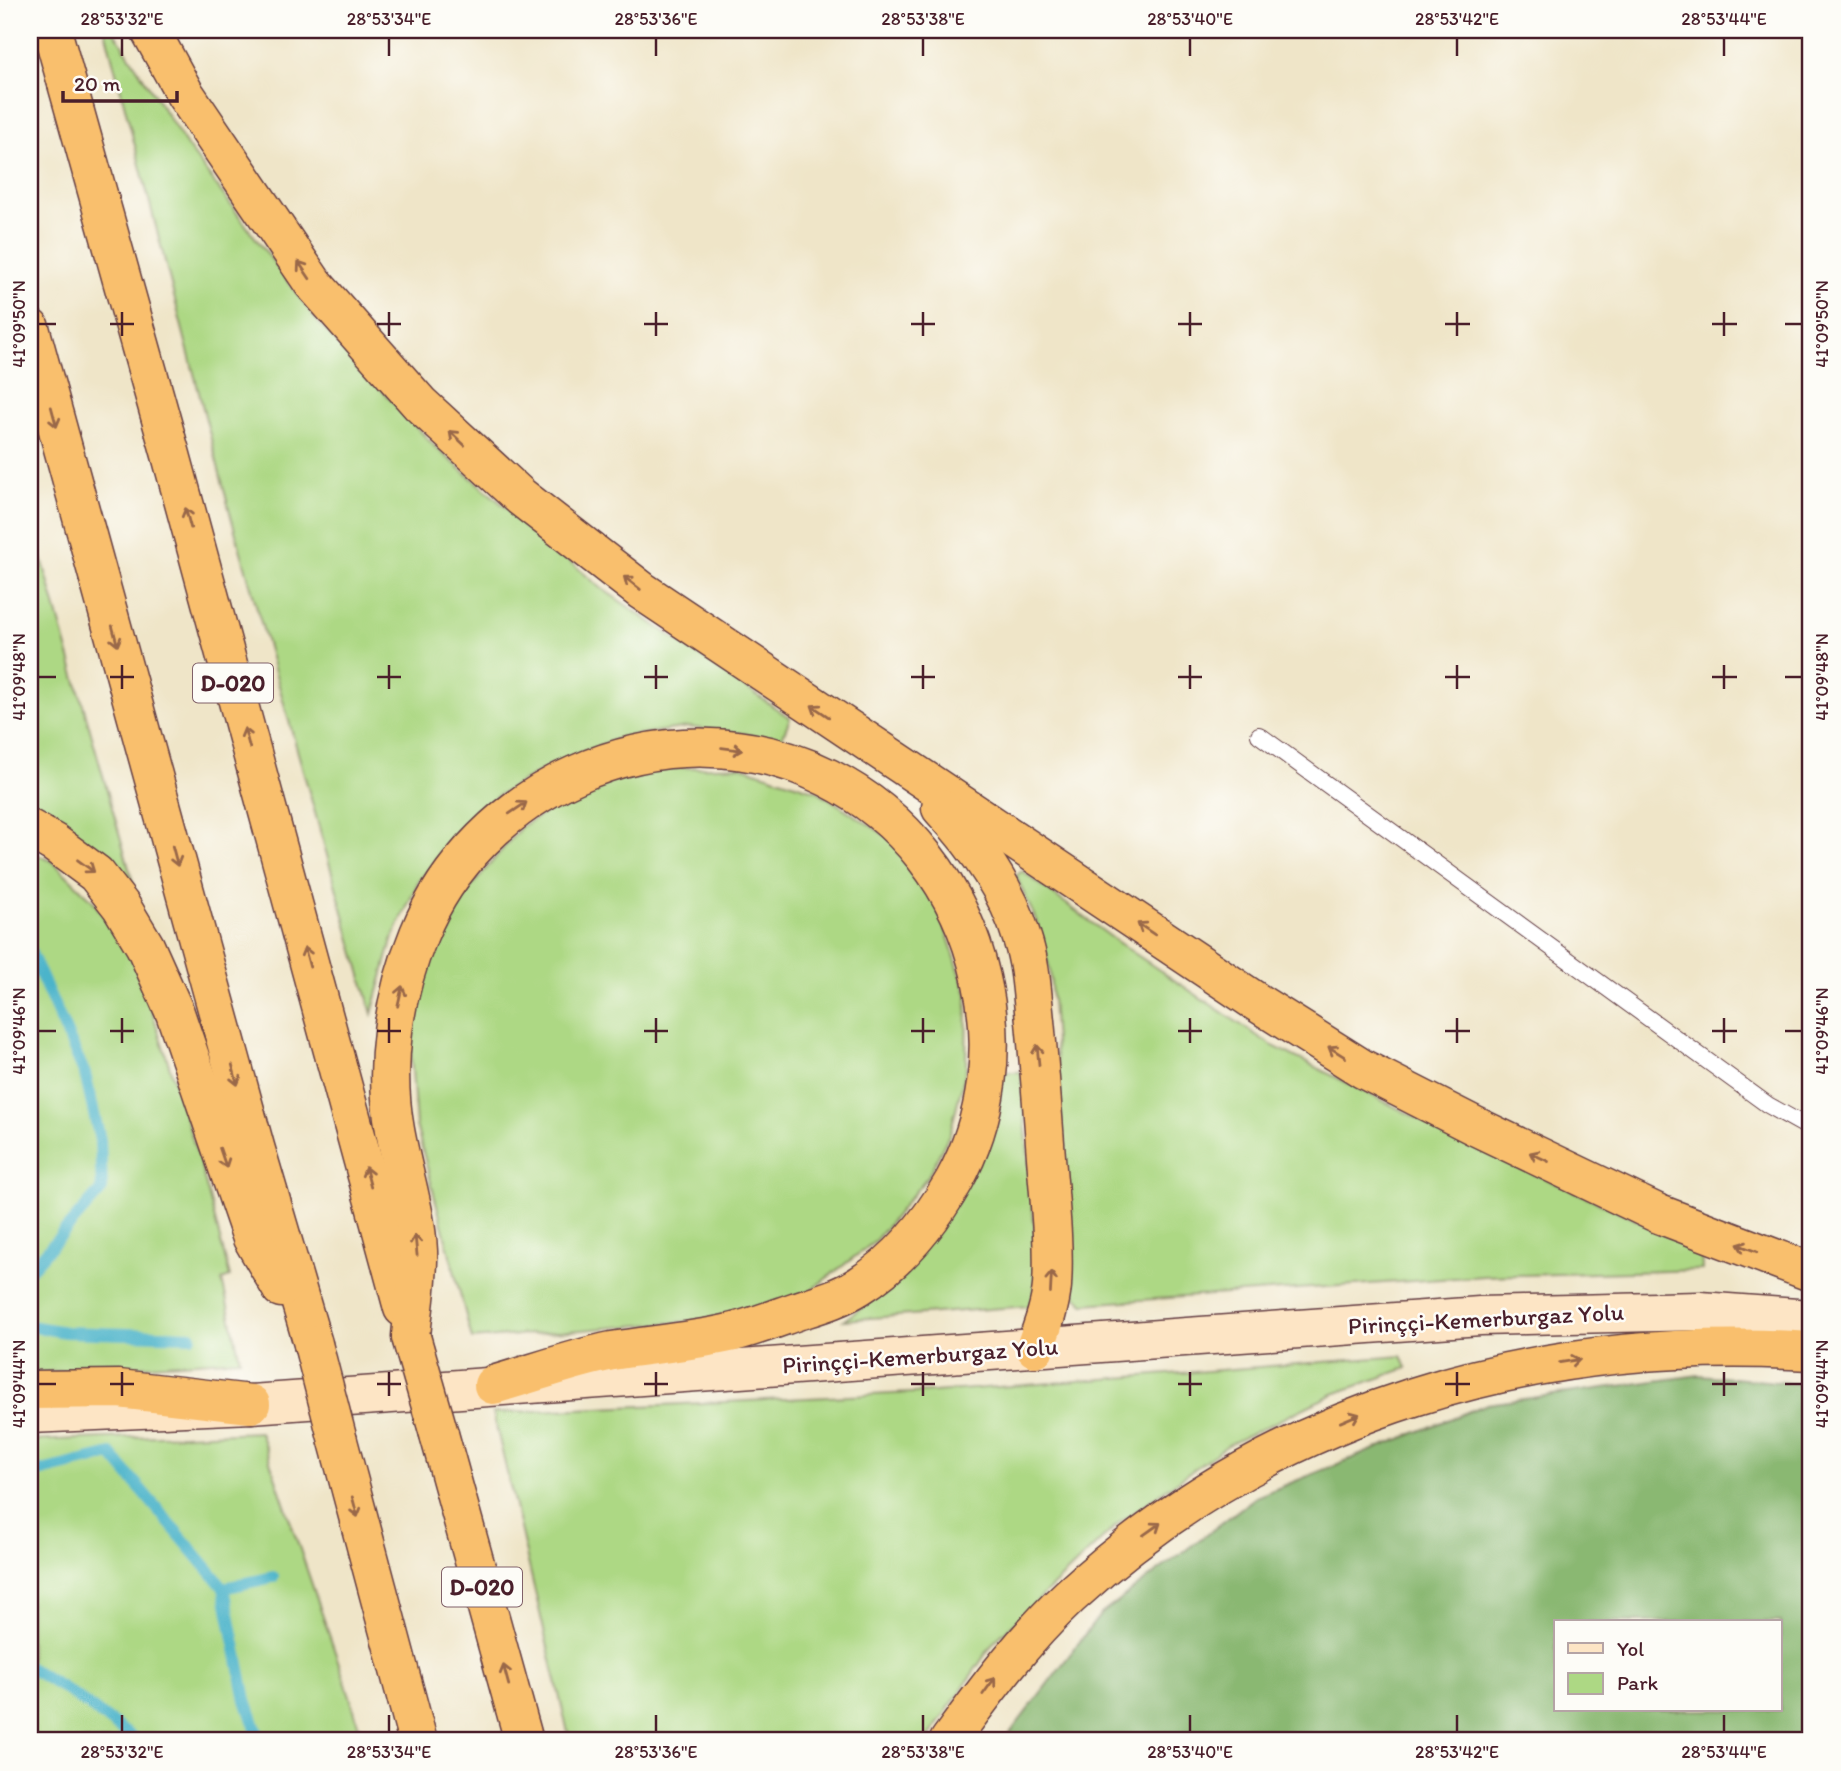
<svg xmlns="http://www.w3.org/2000/svg" width="1841" height="1771" font-family="Itim,sans-serif">
	<style>
		.green { fill: #add884; stroke: #7c7c58; stroke-width: 2 }
		.forest { fill: #8ab872; stroke: #6a6c4e; stroke-width: 2; fill-rule: evenodd }
		.lines { fill: none; stroke-linecap: round; stroke-linejoin: round }
		.stream { stroke: #4cb4ca; stroke-width: 12 }
		.service-casing { stroke: #633d43; stroke-width: 18 }
		.secondary-casing { stroke: #633d43; stroke-width: 41 }
		.trunk-casing { stroke: #633d43; stroke-width: 41 }
		.service { stroke: #fff; stroke-width: 16 }
		.secondary { stroke: #fde5c5; stroke-width: 38 }
		.trunk { stroke: #f9bf6d; stroke-width: 38 }
		.trunk-bridge-casing { stroke: #633d43; stroke-width: 41; stroke-linecap: butt }
		.trunk-bridge { stroke: #f9bf6d; stroke-width: 38 }
		.oneway { stroke: #996749 }
		.ticks { fill: none; stroke: #4a1f2b; stroke-width: 2.5 }
		.labels { text-anchor: middle; stroke-width: 5; stroke-linejoin: round; paint-order: stroke }
		.shield { fill: #fdfcf7; stroke: #806168; stroke-width: 2 }
		.shield-label { font-size: 23px; font-weight: bold; fill: #4a1f2b }
		.street-label { font-size: 24px; fill: #4a1f2b; stroke: #fdfcf7 }
		.neatline { fill: none; stroke: #4a1f2b; stroke-width: 2.5 }
		.ticks-label { font-size: 18px; text-anchor: middle; fill: #4a1f2b }
	</style>
	<rect width="100%" height="100%" fill="#fdfcf7"/>
	<filter id="ink" filterUnits="userSpaceOnUse"><feTurbulence type="fractalNoise" baseFrequency=".0143" numOctaves="2"/><feDisplacementMap in="SourceGraphic" scale="14" xChannelSelector="R" yChannelSelector="G"/><feConvolveMatrix kernelMatrix="1 2 1 2 8 2 1 2 1" color-interpolation-filters="sRGB"/></filter>
	<filter id="wash" filterUnits="userSpaceOnUse"><feTurbulence type="fractalNoise" baseFrequency=".00686" numOctaves="4" result="noise"/><feDisplacementMap in="SourceGraphic" scale="28" xChannelSelector="R" yChannelSelector="G"/><feGaussianBlur stdDeviation="1.57" result="paint"/><feColorMatrix in="noise" values="0 0 0 0 0 0 0 0 0 0 0 0 0 0 0 0 0 1.4 0 .05"/><feComposite in="paint" operator="in"/></filter>
	<g filter="url(#wash)">
		<rect width="100%" height="100%" fill="#efe5c8"/>
		<!-- green -->
		<g class="green">
			<path d="M105,30H113L187,146L318,322L436,448L601,588L790,718L780,743L746,734L688,727L621,737L556,762L497,796L449,845L418,882L392,940L372,1014L232,520Z"/>
			<path d="M30,516L134,886L53,824L30,815Z"/>
			<path d="M740,766L817,791L897,843L938,907L967,994L966,1069L950,1133L928,1176L874,1242L807,1293L704,1320L472,1339L416,1125L410,1041L423,963L453,909L521,827L576,795L629,770Z"/>
			<path d="M30,852L52,861L93,901L138,967L200,1163L230,1277L222,1280L240,1359L30,1373Z"/>
			<path d="M1022,871L1119,943L1271,1045L1481,1150L1701,1248L1702,1270L1484,1276L1084,1304L1076,1296L1072,1283L1050,971L1036,920L1016,876Z"/>
			<path d="M1005,1072H1021L1037,1258L1034,1293L1029,1306L844,1320L882,1293Z"/>
			<path d="M1402,1356L1407,1368L1331,1395L1228,1445L1120,1522L994,1642L926,1741H570L493,1413L934,1392Z"/>
			<path d="M260,1432L350,1696L363,1741H30V1441Z"/>
		</g>
		<!-- forest -->
		<path class="forest" d="M1699,1375L1811,1385V1741H1004L1100,1615L1256,1497L1487,1404ZM1556,1622H1780V1710H1556Z"/>
		<g class="lines">
			<!-- stream -->
			<g class="stream">
				<path d="M30,951L85,1074L100,1140L102,1189L30,1270"/>
				<path d="M30,1326L65,1332L191,1336"/>
				<path d="M30,1474L111,1454L224,1588L246,1700L260,1741"/>
				<path d="M224,1588L273,1577"/>
				<path d="M30,1668L71,1693L137,1741"/>
			</g>
		</g>
	</g>
	<g filter="url(#ink)">
		<g class="lines">
			<!-- service casing -->
			<g class="service-casing">
				<path id="service" d="M1259,735L1768,1105L1811,1129"/>
			</g>
			<!-- secondary casing -->
			<g class="secondary-casing">
				<path id="secondary" d="M30,1414L251,1404L1480,1316L1700,1311L1811,1319"/>
			</g>
			<!-- trunk casing -->
			<g class="trunk-casing">
				<g id="trunk">
					<path d="M52,30L171,455L403,1308"/>
					<path d="M150,30L185,94L313,283L420,404L521,497L642,591L1258,1003L1363,1069L1475,1126L1659,1214L1811,1272"/>
					<path d="M30,328L255,1147L313,1344"/>
					<path d="M941,808C977,846 1007,888 1022,938C1031,965 1032,993 1035,1021C1039,1062 1042,1103 1045,1143C1048,1190 1055,1239 1052,1286C1050,1308 1042,1328 1035,1348"/>
					<path d="M30,829L54,843L96,874L121,906L145,946L175,1013L252,1238L281,1288"/>
					<path d="M411,1337C413,1309 419,1279 418,1251C416,1211 402,1170 395,1130C383,1064 394,995 419,934C447,864 507,805 575,775C748,697 940,792 981,978C997,1047 988,1119 954,1181C931,1221 899,1261 859,1286C840,1298 819,1304 797,1311C774,1319 749,1329 725,1334C688,1342 649,1345 612,1351C572,1359 532,1374 493,1385"/>
					<path d="M30,1390L119,1389L251,1404"/>
					<path d="M439,1434L524,1741"/>
					<path d="M338,1441L418,1741"/>
					<path d="M949,1741C986,1690 1024,1639 1070,1596C1275,1408 1537,1334 1811,1351"/>
				</g>
			</g>
			<!-- service -->
			<use href="#service" class="service"/>
			<!-- secondary -->
			<use href="#secondary" class="secondary"/>
			<!-- trunk -->
			<use href="#trunk" class="trunk"/>
			<!-- trunk-bridge casing -->
			<g class="trunk-bridge-casing">
				<g id="trunk-bridge">
					<path d="M411,1337L439,1434"/>
					<path d="M313,1344L338,1441"/>
				</g>
			</g>
			<!-- trunk-bridge -->
			<use href="#trunk-bridge" class="trunk-bridge"/>
		</g>
		<!-- one-way arrows -->
		<defs><path id="oneway-shaft" d="M-6 0H5M1.5-3L5.5 0L1.5 3" fill="none" stroke-width="1.6" stroke-linecap="round" stroke-linejoin="round" transform="scale(1.75)"/></defs>
		<g class="oneway">
			<use href="#oneway-shaft" transform="translate(304 270) rotate(-124)"/>
			<use href="#oneway-shaft" transform="translate(54 417) rotate(75)"/>
			<use href="#oneway-shaft" transform="translate(457 438) rotate(-137)"/>
			<use href="#oneway-shaft" transform="translate(188 518) rotate(-105)"/>
			<use href="#oneway-shaft" transform="translate(632 583) rotate(-142)"/>
			<use href="#oneway-shaft" transform="translate(115 636) rotate(75)"/>
			<use href="#oneway-shaft" transform="translate(820 711) rotate(-146)"/>
			<use href="#oneway-shaft" transform="translate(247 738) rotate(-105)"/>
			<use href="#oneway-shaft" transform="translate(732 749) rotate(7)"/>
			<use href="#oneway-shaft" transform="translate(518 808) rotate(-34)"/>
			<use href="#oneway-shaft" transform="translate(175 856) rotate(75)"/>
			<use href="#oneway-shaft" transform="translate(86 866) rotate(36)"/>
			<use href="#oneway-shaft" transform="translate(1146 929) rotate(-146)"/>
			<use href="#oneway-shaft" transform="translate(307 957) rotate(-105)"/>
			<use href="#oneway-shaft" transform="translate(400 996) rotate(-77)"/>
			<use href="#oneway-shaft" transform="translate(1337 1052) rotate(-148)"/>
			<use href="#oneway-shaft" transform="translate(1038 1055) rotate(-96)"/>
			<use href="#oneway-shaft" transform="translate(235 1075) rotate(75)"/>
			<use href="#oneway-shaft" transform="translate(1539 1157) rotate(-155)"/>
			<use href="#oneway-shaft" transform="translate(223 1158) rotate(71)"/>
			<use href="#oneway-shaft" transform="translate(368 1177) rotate(-105)"/>
			<use href="#oneway-shaft" transform="translate(416 1245) rotate(-96)"/>
			<use href="#oneway-shaft" transform="translate(1747 1248) rotate(-159)"/>
			<use href="#oneway-shaft" transform="translate(1051 1282) rotate(-87)"/>
			<use href="#oneway-shaft" transform="translate(1570 1361) rotate(-9)"/>
			<use href="#oneway-shaft" transform="translate(1350 1418) rotate(-23)"/>
			<use href="#oneway-shaft" transform="translate(355 1507) rotate(75)"/>
			<use href="#oneway-shaft" transform="translate(1152 1529) rotate(-35)"/>
			<use href="#oneway-shaft" transform="translate(506 1675) rotate(-105)"/>
			<use href="#oneway-shaft" transform="translate(989 1686) rotate(-54)"/>
		</g>
	</g>
	<!-- ticks -->
	<path class="ticks" d="M122,38V56M389,38V56M656,38V56M923,38V56M1190,38V56M1457,38V56M1724,38V56M122,312V336M389,312V336M656,312V336M923,312V336M1190,312V336M1457,312V336M1724,312V336M38,324H56M110,324H134M377,324H401M644,324H668M911,324H935M1178,324H1202M1445,324H1470M1712,324H1737M1785,324H1802M122,665V689M389,665V689M656,665V689M923,665V689M1190,665V689M1457,665V689M1724,665V689M38,677H56M110,677H134M377,677H401M644,677H668M911,677H935M1178,677H1202M1445,677H1470M1712,677H1737M1785,677H1802M122,1018V1043M389,1018V1043M656,1018V1043M923,1018V1043M1190,1018V1043M1457,1018V1043M1724,1018V1043M38,1031H56M110,1031H134M377,1031H401M644,1031H668M911,1031H935M1178,1031H1202M1445,1031H1470M1712,1031H1737M1785,1031H1802M122,1372V1396M389,1372V1396M656,1372V1396M923,1372V1396M1190,1372V1396M1457,1372V1396M1724,1372V1396M38,1384H56M110,1384H134M377,1384H401M644,1384H668M911,1384H935M1178,1384H1202M1445,1384H1470M1712,1384H1737M1785,1384H1802M122,1715V1732M389,1715V1732M656,1715V1732M923,1715V1732M1190,1715V1732M1457,1715V1732M1724,1715V1732"/>
	<g class="labels">
		<!-- shield labels -->
		<g class="shield">
			<rect x="193" y="663.5" width="80" height="39" rx="5"/>
			<rect x="442" y="1567.5" width="80" height="39" rx="5"/>
		</g>
		<g class="shield-label">
			<text x="233" y="691">D-020</text>
			<text x="482" y="1595">D-020</text>
		</g>
		<!-- street labels -->
		<g class="street-label">
			<text transform="translate(1486 1319) rotate(-3)" y="8">Pirinççi-Kemerburgaz Yolu</text>
			<text transform="translate(920 1356) rotate(-4)" y="8">Pirinççi-Kemerburgaz Yolu</text>
		</g>
	</g>
	<!-- margin -->
	<rect width="1841" height="1771" fill="none" stroke="#fdfcf7" stroke-width="77"/>
	<!-- legend -->
	<rect x="1554" y="1620" width="228" height="91" fill="#fdfcf7" stroke="#b5a4a5" stroke-width="2"/>
	<rect x="1568" y="1643" width="35" height="10" fill="#fde5c5" stroke="#b5a4a5" stroke-width="2"/>
	<text x="1617" y="1656" font-size="21" fill="#4a1f2b">Yol</text>
	<rect x="1568" y="1673" width="35" height="21" fill="#add884" stroke="#b5a4a5" stroke-width="2"/>
	<text x="1617" y="1690" font-size="21" fill="#4a1f2b">Park</text>
	<!-- scale -->
	<path d="M63 91v10h114v-10" fill="none" stroke="#4a1f2b" stroke-width="3.5"/>
	<text x="74" y="91" font-size="21" fill="#4a1f2b" stroke="#fdfcf7" stroke-width="5" paint-order="stroke">20 m</text>
	<rect x="38" y="38" width="1764" height="1694" class="neatline"/>
	<g class="ticks-label">
		<text x="122" y="25">28°53'32"E</text>
		<text x="389" y="25">28°53'34"E</text>
		<text x="656" y="25">28°53'36"E</text>
		<text x="923" y="25">28°53'38"E</text>
		<text x="1190" y="25">28°53'40"E</text>
		<text x="1457" y="25">28°53'42"E</text>
		<text x="1724" y="25">28°53'44"E</text>
		<text transform="translate(19 324) rotate(-90)" y="6">41°09'50"N</text>
		<text transform="translate(1822 324) rotate(-90)" y="6">41°09'50"N</text>
		<text transform="translate(19 677) rotate(-90)" y="6">41°09'48"N</text>
		<text transform="translate(1822 677) rotate(-90)" y="6">41°09'48"N</text>
		<text transform="translate(19 1031) rotate(-90)" y="6">41°09'46"N</text>
		<text transform="translate(1822 1031) rotate(-90)" y="6">41°09'46"N</text>
		<text transform="translate(19 1384) rotate(-90)" y="6">41°09'44"N</text>
		<text transform="translate(1822 1384) rotate(-90)" y="6">41°09'44"N</text>
		<text x="122" y="1758">28°53'32"E</text>
		<text x="389" y="1758">28°53'34"E</text>
		<text x="656" y="1758">28°53'36"E</text>
		<text x="923" y="1758">28°53'38"E</text>
		<text x="1190" y="1758">28°53'40"E</text>
		<text x="1457" y="1758">28°53'42"E</text>
		<text x="1724" y="1758">28°53'44"E</text>
	</g>
</svg>
